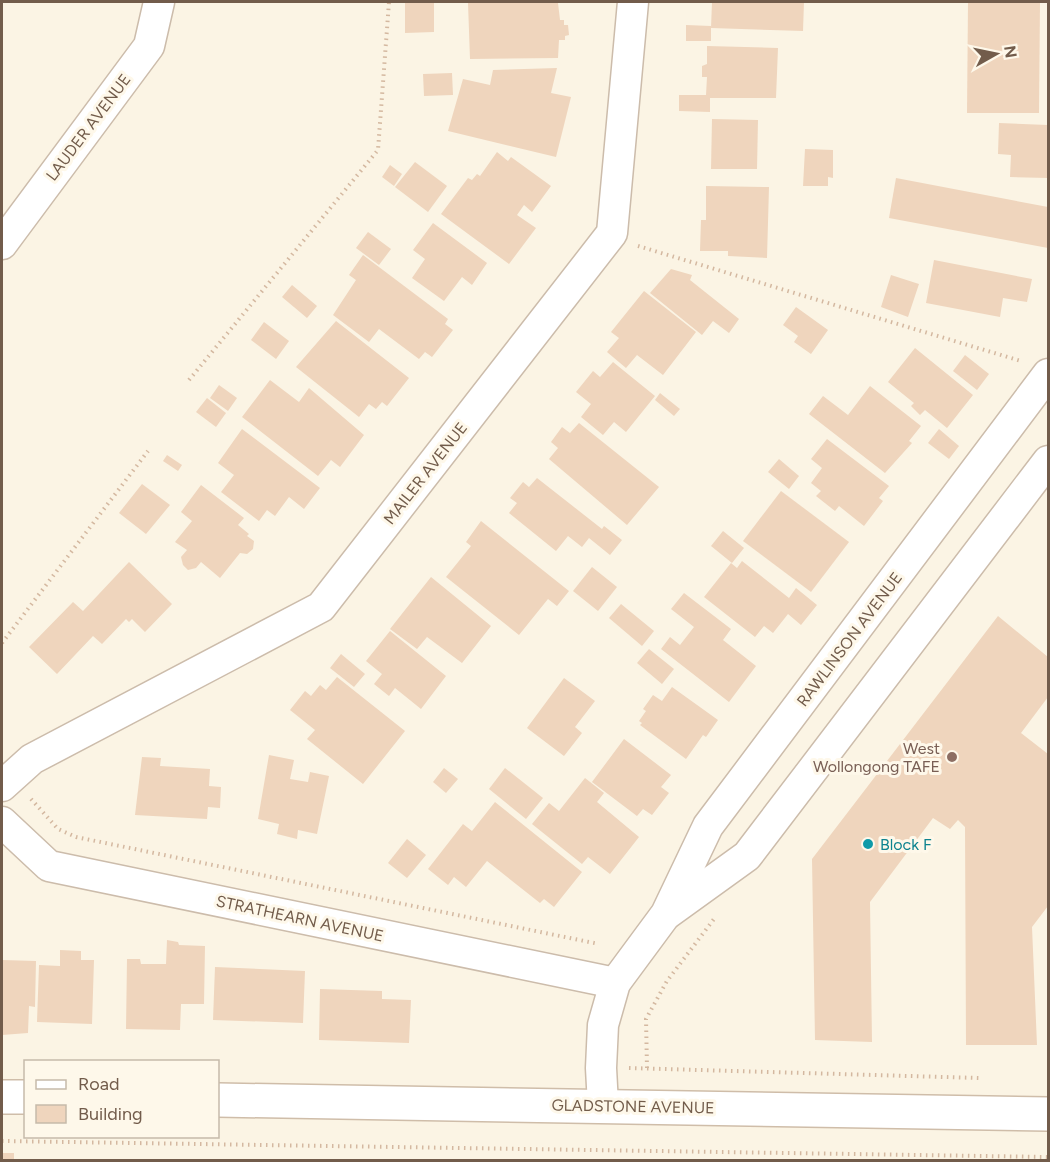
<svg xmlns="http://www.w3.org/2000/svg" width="1050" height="1162" font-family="Figtree,sans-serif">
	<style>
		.building { fill: #efd5bd }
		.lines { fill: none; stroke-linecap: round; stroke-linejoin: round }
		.minor-casing { stroke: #ccbcab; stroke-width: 33 }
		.secondary-casing { stroke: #cfbda9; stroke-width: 36 }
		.path { stroke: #d4b8a0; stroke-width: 4; stroke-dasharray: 1.5 4.5; stroke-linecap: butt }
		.minor { stroke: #fff; stroke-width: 30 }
		.secondary { stroke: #fff; stroke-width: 33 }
		.education-dot { fill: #8d6e63; stroke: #fef8ea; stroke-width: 2 }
		.culture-dot { fill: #0f9aa8; stroke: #fef8ea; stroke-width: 2 }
		.labels { text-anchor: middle; stroke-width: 6; stroke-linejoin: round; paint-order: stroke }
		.street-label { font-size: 16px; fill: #725c4b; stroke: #fef8ea }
		.education-label { font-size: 16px; fill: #785e54; stroke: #fef8ea; text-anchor: end }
		.culture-label { font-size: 16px; fill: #0d838f; stroke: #fef8ea; text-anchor: start }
	</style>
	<rect width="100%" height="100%" fill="#fbf4e4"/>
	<!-- building -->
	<g class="building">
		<path d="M405,2H434V32L405,33Z"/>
		<path d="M712,2H804L803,31L711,28Z"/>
		<path d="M968,2H1040L1039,113H967Z"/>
		<path d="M468,3H558L560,20H564V25H568L569,35L565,36V40H559L558,58L470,59Z"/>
		<path d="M686,25L711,26V41H686Z"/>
		<path d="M707,46L778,48L776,98H710V112L679,111V95H706L707,77H702V66L707,64Z"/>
		<path d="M557,68L551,93L571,97L556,157L448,131L463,79L490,85L493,70Z"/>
		<path d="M452,73L453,95L424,96L423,74Z"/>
		<path d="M712,119L758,120L757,169H711Z"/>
		<path d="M999,123L1048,125V178L1010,177L1011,155L998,154Z"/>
		<path d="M805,149L833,150V178L828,177V186H803Z"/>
		<path d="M497,152L508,161L511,157L551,186L532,212L524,205L517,215L536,228L509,264L441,214L468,178L472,180L477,174L480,176Z"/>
		<path d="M415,162L447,186L428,212L395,187Z"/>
		<path d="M390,165L402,174L394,186L382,177Z"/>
		<path d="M896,178L1048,207V248L889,218Z"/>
		<path d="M706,186L769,187L767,258L728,256V251H700L701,220H706Z"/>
		<path d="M433,223L487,263L472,285L462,277L444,301L412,278L425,259L413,250Z"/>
		<path d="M368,232L391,249L379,265L356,248Z"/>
		<path d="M363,255L448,319L445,324L453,330L432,357L425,352L419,359L379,329L369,342L333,315L356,280L349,275Z"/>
		<path d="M934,260L1032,279L1027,302L1003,298L1000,317L926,303Z"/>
		<path d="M671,269L692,275L690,280L739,319L729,333L713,321L702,335L650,293Z"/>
		<path d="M891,275L919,284L908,317L881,307Z"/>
		<path d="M292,285L317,306L307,318L282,297Z"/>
		<path d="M644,291L696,332L663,375L637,355L626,368L607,352L619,338L611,332Z"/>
		<path d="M796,307L828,330L811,354L794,342L798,336L783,325Z"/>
		<path d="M336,321L409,378L387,406L382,402L376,409L369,404L359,417L296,367Z"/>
		<path d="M264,322L289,341L276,359L251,340Z"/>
		<path d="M915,348L973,395L947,428L925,410L920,415L911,406L914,403L888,382Z"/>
		<path d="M965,355L989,374L977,390L953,371Z"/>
		<path d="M613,362L655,396L626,432L614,422L603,435L581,417L591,404L576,392L593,371L600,377Z"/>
		<path d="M270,380L299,402L309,388L364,435L340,467L331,460L318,476L242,417Z"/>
		<path d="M219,385L237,398L228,411L210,398Z"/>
		<path d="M870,386L921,426L909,441L912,443L885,473L809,414L823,396L848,415Z"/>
		<path d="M660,393L680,409L674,416L655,400Z"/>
		<path d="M207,398L226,413L216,427L196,412Z"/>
		<path d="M579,423L659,487L627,525L549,459L558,448L551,442L562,427L570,433Z"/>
		<path d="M242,429L320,488L304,509L289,497L275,516L267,510L259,521L221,492L234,475L218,463Z"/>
		<path d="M939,429L959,446L949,459L928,443Z"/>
		<path d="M827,439L889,486L879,498L883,501L864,526L839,506L835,511L816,496L821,491L811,483L822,468L811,459Z"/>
		<path d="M167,455L182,465L178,471L163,461Z"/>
		<path d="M779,459L799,476L789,489L768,472Z"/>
		<path d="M537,478L602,529L604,526L622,540L610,555L589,538L582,547L568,536L556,551L509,513L517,503L510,498L523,482L529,487Z"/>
		<path d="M142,484L170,505L146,534L119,513Z"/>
		<path d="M201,485L244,518L238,525L249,534L247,536L254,541L253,549L247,554L240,553L220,578L201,562L196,568L188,570L183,565L181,557L187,550L175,542L192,521L181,512Z"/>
		<path d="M781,491L849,542L811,592L743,541Z"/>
		<path d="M481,521L569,591L557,606L548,599L519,635L446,577L471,546L466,542Z"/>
		<path d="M723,531L744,548L732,563L711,546Z"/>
		<path d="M742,561L789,598L796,588L817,605L801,625L788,614L773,633L764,626L755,637L704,597L731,563L737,568Z"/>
		<path d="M129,562L172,604L145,632L132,619L129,622L126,619L102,644L93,636L57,674L29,647L73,602L83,611Z"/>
		<path d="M592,567L617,587L598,611L573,591Z"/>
		<path d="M431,577L491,626L462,663L427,637L417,649L390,629Z"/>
		<path d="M684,593L731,629L723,640L756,666L729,702L661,649L670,637L680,645L694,627L671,609Z"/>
		<path d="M621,604L654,631L642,646L609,618Z"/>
		<path d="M998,616L1048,657V697L1021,733L1048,754V906L1032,927L1037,1045H966L965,827L958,820L950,829L933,818L870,902L872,1042L815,1040L812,859Z"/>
		<path d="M390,631L446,676L421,709L395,688L389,696L374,684L382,674L366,661Z"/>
		<path d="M649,649L674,669L662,684L637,663Z"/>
		<path d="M341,654L365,674L354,687L330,668Z"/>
		<path d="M337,677L405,731L363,784L307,739L315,730L290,710L305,691L311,696L320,685L326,690Z"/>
		<path d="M564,678L595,701L575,727L582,733L564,756L527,728Z"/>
		<path d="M672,687L718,720L706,737L703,735L686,759L640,725L642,723L639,721L646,711L643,709L653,695L662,701Z"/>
		<path d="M624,739L671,775L661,787L669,793L652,815L643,809L637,816L592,782Z"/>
		<path d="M269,755L294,760L290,779L308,782L310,772L329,776L317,834L298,830L297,839L277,834L279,824L258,819Z"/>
		<path d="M142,757L161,758L160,766L210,769L209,786L221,787L220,808L208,807L207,819L135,815Z"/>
		<path d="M444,768L458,779L446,793L433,782Z"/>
		<path d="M505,768L543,798L526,819L489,789Z"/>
		<path d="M585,778L604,793L597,802L639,837L610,874L588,857L582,864L532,824L549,803L559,811Z"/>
		<path d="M495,802L582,872L554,907L544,899L540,903L487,861L466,887L454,877L448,885L428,869L463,824L472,831Z"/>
		<path d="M407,839L426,855L407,878L388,863Z"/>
		<path d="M167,940L178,942L179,945L205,946L204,1004H181L180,1030L126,1029L127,959H140L141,964H166Z"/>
		<path d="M60,950L81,951V960H94L92,1024L37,1022L39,965L60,966Z"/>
		<path d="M2,960L36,961L35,1007L29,1006L28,1033L2,1035Z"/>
		<path d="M215,967L305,971L303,1023L213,1020Z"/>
		<path d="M320,989L382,991V999L411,1000L409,1043L319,1040Z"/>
		<rect x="2" y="1153" width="12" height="7"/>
	</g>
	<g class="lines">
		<!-- minor casing -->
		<g class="minor-casing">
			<g id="minor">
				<path d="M2,244L149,46L159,2"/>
				<path d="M2,786L32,759L321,607L612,233L633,2"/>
				<path d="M2,822L49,866L615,983"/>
				<path d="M668,913L747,856L1048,461"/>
				<path d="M603,1105L601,1068L603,1025L615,983L666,914L708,826L1048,374"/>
			</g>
		</g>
		<!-- secondary casing -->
		<g class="secondary-casing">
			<g id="secondary">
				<path d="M2,1097H26"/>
				<path d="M218,1100L1048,1114"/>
			</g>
		</g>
		<!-- path -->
		<g class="path">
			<path d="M638,246L1021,361"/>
			<path d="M189,380L378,150L389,2"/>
			<path d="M2,643L148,451"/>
			<path d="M31,799L58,829L76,837L599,944"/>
			<path d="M629,1068L979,1078"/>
			<path d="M647,1068L646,1019L667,981L714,919"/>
			<path d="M2,1141L1048,1157"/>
		</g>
		<!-- minor -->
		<use href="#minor" class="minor"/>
		<!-- secondary -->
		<use href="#secondary" class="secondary"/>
	</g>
	<!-- markers -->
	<circle class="education-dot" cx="952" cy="757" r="6"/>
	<circle class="culture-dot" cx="868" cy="844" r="6"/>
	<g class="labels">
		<!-- street labels -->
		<g class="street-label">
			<text transform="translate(88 127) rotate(-53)" y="6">LAUDER AVENUE</text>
			<text transform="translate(425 473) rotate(-52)" y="6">MAILER AVENUE</text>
			<text transform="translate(849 639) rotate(-53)" y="6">RAWLINSON AVENUE</text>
			<text transform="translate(300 918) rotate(12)" y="6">STRATHEARN AVENUE</text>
			<text transform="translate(633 1106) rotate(1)" y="6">GLADSTONE AVENUE</text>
		</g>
		<!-- education labels -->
		<g class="education-label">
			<text x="940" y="754">West<tspan x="940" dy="18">Wollongong TAFE</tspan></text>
		</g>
		<!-- culture labels -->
		<g class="culture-label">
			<text x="880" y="850">Block F</text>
		</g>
	</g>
	<!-- border -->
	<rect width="1050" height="1162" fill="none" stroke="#725c4b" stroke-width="6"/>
	<!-- legend -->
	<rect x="24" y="1060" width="195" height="78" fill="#fef8ea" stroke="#c6baaa" stroke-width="1.5"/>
	<rect x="36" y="1080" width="30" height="9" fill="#ffffff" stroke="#c6baaa" stroke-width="1.5"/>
	<text x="78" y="1090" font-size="18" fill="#725c4b">Road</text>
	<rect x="36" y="1105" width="30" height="18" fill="#efd5bd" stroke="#c6baaa" stroke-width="1.5"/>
	<text x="78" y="1120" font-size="18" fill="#725c4b">Building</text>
	<!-- north arrow -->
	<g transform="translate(996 54) rotate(81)" stroke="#fef8ea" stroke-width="4.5" paint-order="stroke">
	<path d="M0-4.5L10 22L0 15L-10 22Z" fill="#725c4b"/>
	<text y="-9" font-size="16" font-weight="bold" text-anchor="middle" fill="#725c4b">N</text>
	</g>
</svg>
